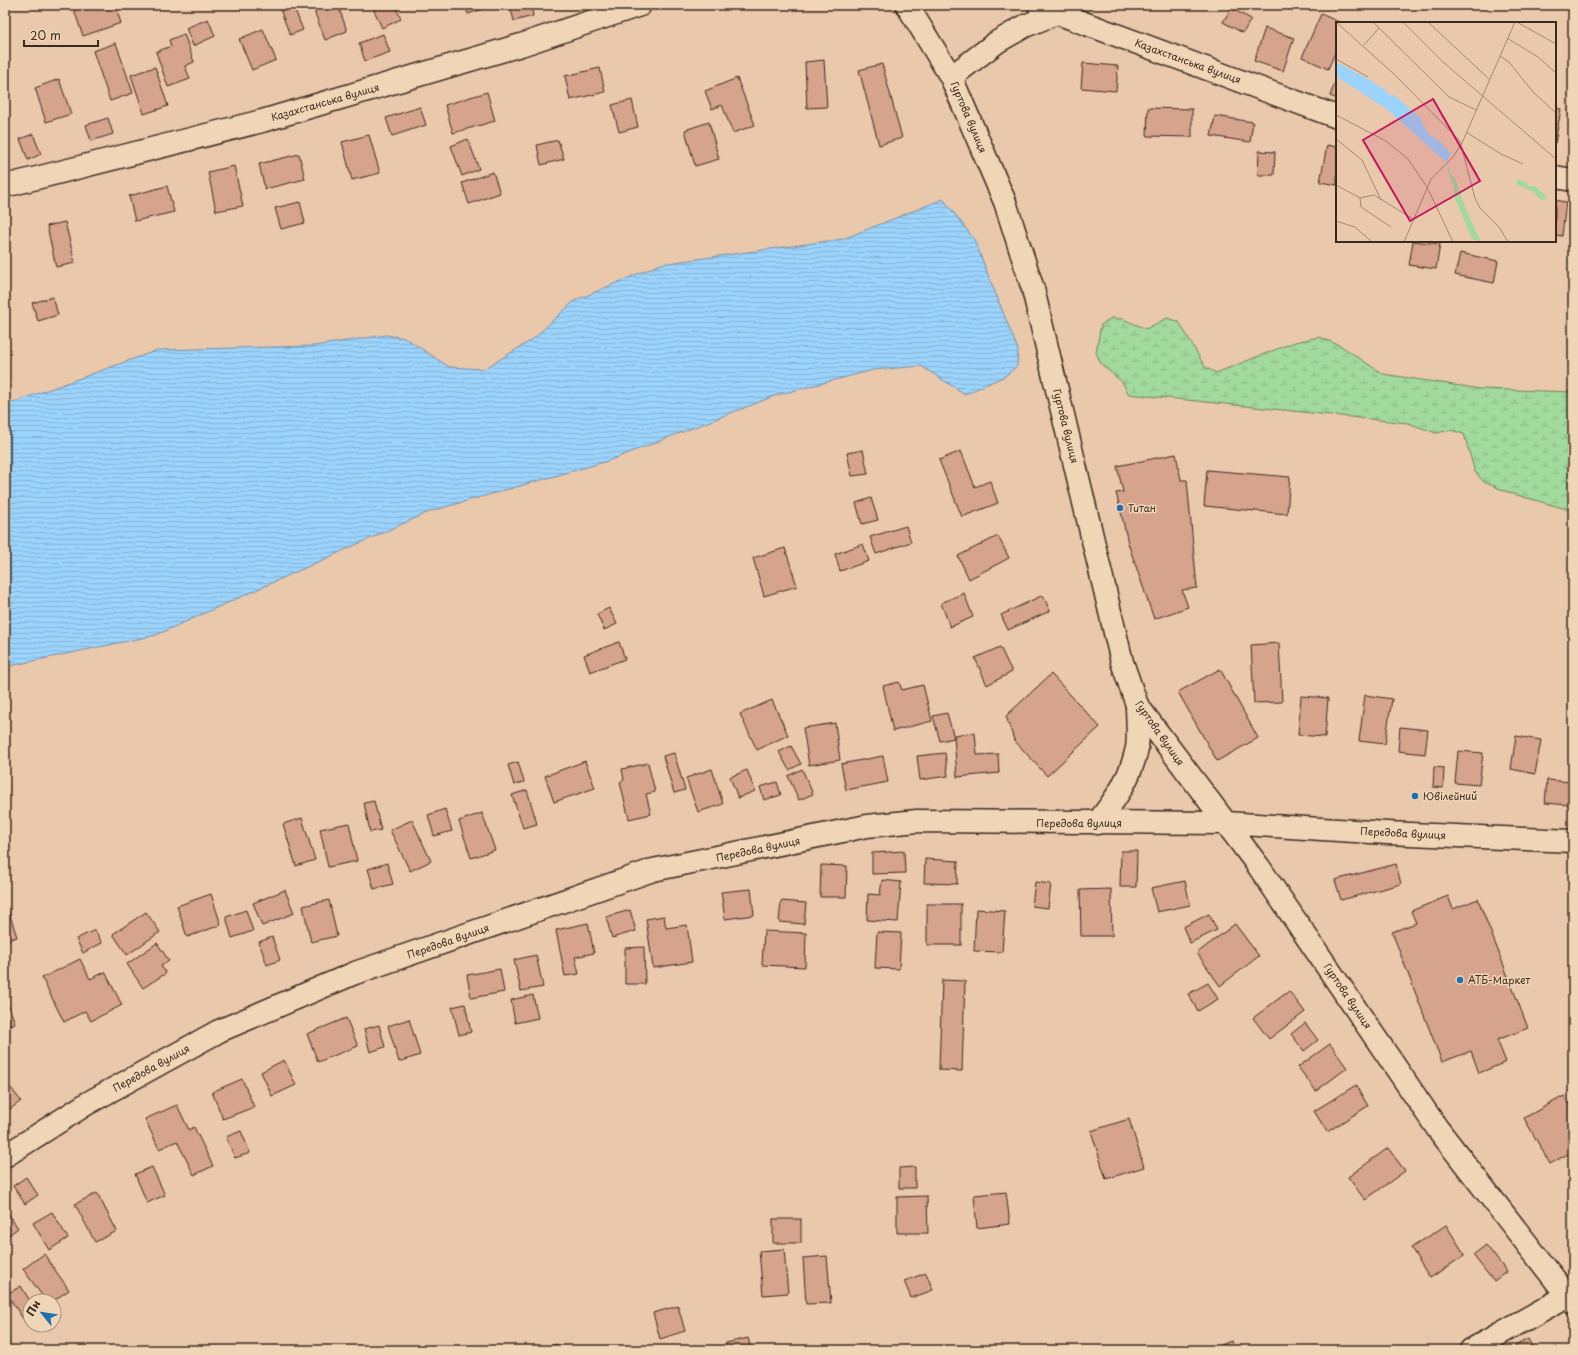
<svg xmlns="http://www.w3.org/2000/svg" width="1578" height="1355" font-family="'Playpen Sans',sans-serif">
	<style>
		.wetland { fill: url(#wetland-marsh); stroke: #6e825e }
		.water { fill: url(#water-rules); stroke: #758fa3 }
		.building { fill: #d6a38c; stroke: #3b2a1e }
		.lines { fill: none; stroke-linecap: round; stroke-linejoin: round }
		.street-casing { stroke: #3b2a1e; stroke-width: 25 }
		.secondary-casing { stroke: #3b2a1e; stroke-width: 25 }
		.street { stroke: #f0d5b7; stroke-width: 22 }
		.secondary { stroke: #f0d5b7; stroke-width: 22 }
		.poi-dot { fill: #1f6fb2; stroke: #f0d5b7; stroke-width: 1.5 }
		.labels { text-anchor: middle; stroke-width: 3; stroke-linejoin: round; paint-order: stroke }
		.street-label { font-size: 10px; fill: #3b2a1e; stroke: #f0d5b7 }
		.poi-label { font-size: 10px; fill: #3b2a1e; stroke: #f0d5b7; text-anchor: start }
		.inset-road { fill: none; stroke: #a48973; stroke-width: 1 }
		.view { fill: #c2185b; fill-opacity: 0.15; stroke: #c2185b; stroke-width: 2 }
		.inset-edge { fill: none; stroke: #3b2a1e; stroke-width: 2 }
	</style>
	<defs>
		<pattern id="wetland-marsh" width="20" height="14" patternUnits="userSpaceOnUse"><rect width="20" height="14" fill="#a2d99d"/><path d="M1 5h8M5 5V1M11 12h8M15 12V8" fill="none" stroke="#8cba87"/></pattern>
		<pattern id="water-rules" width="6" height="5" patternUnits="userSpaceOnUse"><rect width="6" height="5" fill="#9bd3fb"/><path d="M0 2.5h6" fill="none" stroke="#86b5d7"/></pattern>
	</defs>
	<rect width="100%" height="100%" fill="#eac8ac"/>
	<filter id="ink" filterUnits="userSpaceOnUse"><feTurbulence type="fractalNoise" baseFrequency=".025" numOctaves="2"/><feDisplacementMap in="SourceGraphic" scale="8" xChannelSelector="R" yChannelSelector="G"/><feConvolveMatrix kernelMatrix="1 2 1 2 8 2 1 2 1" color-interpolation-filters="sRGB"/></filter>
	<g filter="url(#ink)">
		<!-- wetland -->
		<path class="wetland" d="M1111,318L1123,319L1146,329L1167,318L1179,322L1205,367L1216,373L1295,342L1319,337L1341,346L1383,374L1480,389L1573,392V509H1566L1510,493L1484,482L1475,472L1464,434L1450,430L1436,433L1408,423L1129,394L1122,382L1101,364L1096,352L1101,325Z"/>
		<!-- water -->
		<path class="water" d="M943,199L974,239L1018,350L1017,366L1005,376L965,394L921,366L873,370L777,395L608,461L431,511L156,635L5,667V403L17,401L158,350L314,346L386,335L405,338L449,367L484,369L532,340L574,301L661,264L843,239Z"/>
		<!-- building -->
		<g class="building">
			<path d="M79,5H115L121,23L83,36L73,7Z"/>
			<path d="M291,5H293L303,30L290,35L280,9Z"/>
			<path d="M312,5H338L347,31L325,40Z"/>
			<path d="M374,5H395L401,19L382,28L372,6Z"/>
			<path d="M465,5H495L468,14Z"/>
			<path d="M510,5H531L533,16L514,21Z"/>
			<path d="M1231,8L1251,19L1243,33L1223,22Z"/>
			<path d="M1321,14L1341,23H1337V48L1328,69L1302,57Z"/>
			<path d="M208,19L215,36L193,46L186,28Z"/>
			<path d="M1265,28L1294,38L1283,71L1254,61Z"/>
			<path d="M263,29L276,60L252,70L239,39Z"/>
			<path d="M184,34L194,62L185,66L190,79L168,87L156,52L171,46L169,40Z"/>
			<path d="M383,34L390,52L365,61L359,43Z"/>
			<path d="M116,43L133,93L110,101L93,51Z"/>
			<path d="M824,60L827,107L807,108L805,62Z"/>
			<path d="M1083,63L1118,66L1116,91L1081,88Z"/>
			<path d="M882,64L902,138L879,145L859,70Z"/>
			<path d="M155,67L168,106L144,114L131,75Z"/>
			<path d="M600,68L605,92L570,100L565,76Z"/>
			<path d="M1337,77V99L1330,96Z"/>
			<path d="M737,78L755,125L733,133L722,105L712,109L705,91Z"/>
			<path d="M59,79L71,114L46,122L35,88Z"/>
			<path d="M487,92L495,121L453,133L445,105Z"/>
			<path d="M632,100L638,127L619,132L612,105Z"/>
			<path d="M420,107L426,125L392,136L386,118Z"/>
			<path d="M1148,108L1192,109V137L1147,136Z"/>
			<path d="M1555,108L1561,109L1555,143Z"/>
			<path d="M1215,116L1253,122L1250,142L1211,136Z"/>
			<path d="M108,118L113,134L91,141L86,125Z"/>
			<path d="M709,122L719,159L695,166L685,130Z"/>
			<path d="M33,134L41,154L28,160L20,139Z"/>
			<path d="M369,135L380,173L352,180L342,142Z"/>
			<path d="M468,139L479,169L462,176L451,146Z"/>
			<path d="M558,140L564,159L541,165L537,145Z"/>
			<path d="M1327,145L1337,147V185L1320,182Z"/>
			<path d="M1259,151L1275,152L1274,175H1258Z"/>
			<path d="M299,154L305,179L265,189L259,164Z"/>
			<path d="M234,166L243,206L216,211L208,172Z"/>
			<path d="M493,172L500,193L469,204L462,183Z"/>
			<path d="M167,186L174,212L135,221L129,196Z"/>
			<path d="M1555,200L1566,202L1562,236L1555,235Z"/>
			<path d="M300,202L305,223L281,229L275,208Z"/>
			<path d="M65,222L75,263L56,267L47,226Z"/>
			<path d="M1413,241L1440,244L1436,269L1409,265Z"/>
			<path d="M1460,253L1498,261L1494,283L1455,275Z"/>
			<path d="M53,297L58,315L38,321L32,303Z"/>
			<path d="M863,450L868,474L852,476L847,453Z"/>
			<path d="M961,451L975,487L990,481L998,503L962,517L939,460Z"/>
			<path d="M1176,454L1181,480H1187L1197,588L1182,590L1188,607L1154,619L1128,543L1120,508L1116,493L1123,492L1117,466Z"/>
			<path d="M1207,470L1290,477L1287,514L1204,506Z"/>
			<path d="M871,498L878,520L862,524L856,503Z"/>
			<path d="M906,526L911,542L876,554L870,537Z"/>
			<path d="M998,536L1009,558L969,579L958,556Z"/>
			<path d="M863,544L869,561L840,571L835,554Z"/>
			<path d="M785,548L797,586L764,596L753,558Z"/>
			<path d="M964,593L973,617L950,627L941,603Z"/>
			<path d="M1043,595L1050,611L1008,630L1001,615Z"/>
			<path d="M609,608L617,624L604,630L597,614Z"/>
			<path d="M619,642L625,659L590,672L584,655Z"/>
			<path d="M1279,643L1282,702L1254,703L1251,645Z"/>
			<path d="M1000,647L1012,672L987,685L975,658Z"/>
			<path d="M1220,669L1258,738L1217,761L1178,692Z"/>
			<path d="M1051,674L1100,727L1047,776L1014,740L1006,716Z"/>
			<path d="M899,682L902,690L923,685L932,721L893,731L883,686Z"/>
			<path d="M1365,695L1392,699L1385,744L1359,741Z"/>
			<path d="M1301,696L1328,698L1325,737L1298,735Z"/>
			<path d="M772,700L788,735L757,750L740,714Z"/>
			<path d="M947,713L954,738L940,741L933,716Z"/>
			<path d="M835,723L840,760L809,765L803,728Z"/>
			<path d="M1400,727L1428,730L1425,754L1398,751Z"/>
			<path d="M975,733L977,755L998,754L999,773L957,777L954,735Z"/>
			<path d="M1516,736L1541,740L1535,774L1511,769Z"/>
			<path d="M791,746L801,764L789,770L779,752Z"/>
			<path d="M1458,751L1483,753L1479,785L1455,783Z"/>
			<path d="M674,753L685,790L674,793L663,756Z"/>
			<path d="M945,753L948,776L920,780L917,756Z"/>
			<path d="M883,756L888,782L846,790L841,764Z"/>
			<path d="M585,761L595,788L554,802L545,776Z"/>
			<path d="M518,762L524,782L514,785L508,765Z"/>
			<path d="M648,763L655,792L646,794L651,814L629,819L620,782L624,780L622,769Z"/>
			<path d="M1434,767L1444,768L1443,788L1433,787Z"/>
			<path d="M712,769L723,804L698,812L686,778Z"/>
			<path d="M802,769L813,794L799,800L788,776Z"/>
			<path d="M747,770L755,791L738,798L730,777Z"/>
			<path d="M1547,780L1571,782L1569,805L1545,803Z"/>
			<path d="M777,782L781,795L764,800L760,787Z"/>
			<path d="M527,790L537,824L523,828L512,795Z"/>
			<path d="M374,801L381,830L370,832L364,803Z"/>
			<path d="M445,809L452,831L434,836L428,815Z"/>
			<path d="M482,813L495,850L471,858L459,821Z"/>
			<path d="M302,818L315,860L296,866L283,824Z"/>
			<path d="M412,820L431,861L410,871L390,830Z"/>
			<path d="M349,823L357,861L328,867L320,829Z"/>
			<path d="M904,851L905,873L872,874V853Z"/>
			<path d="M1121,851H1137L1136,887H1120Z"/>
			<path d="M925,859L958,861L957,884L924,883Z"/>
			<path d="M387,863L393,884L374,889L368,869Z"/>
			<path d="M1396,864L1401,884L1341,900L1335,880Z"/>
			<path d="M821,865L847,866L846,897H820Z"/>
			<path d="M882,880L901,882L898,922L867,920L868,894L880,895Z"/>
			<path d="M1185,881L1190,905L1157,912L1151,888Z"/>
			<path d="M1035,882L1051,884L1048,908L1032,906Z"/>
			<path d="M751,889L754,915L725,919L721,892Z"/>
			<path d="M1111,889L1112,936H1081L1080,890Z"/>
			<path d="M285,890L294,913L262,926L253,903Z"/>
			<path d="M211,894L221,925L187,937L177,906Z"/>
			<path d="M1448,896L1453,909L1478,899L1528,1028L1497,1040L1506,1062L1479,1073L1471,1051L1442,1062L1392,932L1416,923L1411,911Z"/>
			<path d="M5,900L17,937L5,941Z"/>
			<path d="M329,900L337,936L311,942L303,906Z"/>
			<path d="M781,901L806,903L804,924L779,922Z"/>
			<rect x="927" y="904" width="34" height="41"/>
			<path d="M976,909L1005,911L1002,952L974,951Z"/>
			<path d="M246,910L253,931L232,938L226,917Z"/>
			<path d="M630,910L636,931L612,938L606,917Z"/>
			<path d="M146,912L160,932L127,955L113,934Z"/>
			<path d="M1209,914L1217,930L1190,943L1183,927Z"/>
			<path d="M664,916L666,928L687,925L692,962L653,968L646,919Z"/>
			<path d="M588,923L594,953L575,957L579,974L565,976L556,930Z"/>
			<path d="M1235,924L1259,956L1220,986L1197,953Z"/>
			<path d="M95,930L102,943L83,953L76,939Z"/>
			<path d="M764,931L806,933L805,967L762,965Z"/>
			<path d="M877,932L901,933L899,969L875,968Z"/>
			<path d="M272,937L280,960L267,965L259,942Z"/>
			<path d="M157,943L169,961L161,966L166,973L143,988L127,964Z"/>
			<path d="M644,947L645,984H625V948Z"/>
			<path d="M536,955L543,987L521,991L514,960Z"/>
			<path d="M80,959L90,979L105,972L122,1005L91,1021L85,1011L64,1022L42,978Z"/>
			<path d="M500,969L504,992L471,998L467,975Z"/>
			<path d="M942,980L965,981L962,1071L939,1070Z"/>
			<path d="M1208,983L1218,999L1198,1011L1188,994Z"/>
			<path d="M1289,991L1305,1012L1269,1039L1253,1018Z"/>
			<path d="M533,995L538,1018L515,1023L511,1000Z"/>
			<path d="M5,996L15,1023L5,1027Z"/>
			<path d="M465,1004L471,1032L459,1035L452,1007Z"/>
			<path d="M346,1018L358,1046L318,1062L307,1034Z"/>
			<path d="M409,1019L420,1055L399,1062L388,1026Z"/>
			<path d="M1305,1023L1318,1040L1304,1051L1291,1034Z"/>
			<path d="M379,1025L385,1047L370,1052L364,1029Z"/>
			<path d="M1330,1044L1347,1068L1316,1091L1298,1067Z"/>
			<path d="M284,1060L296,1085L272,1096L261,1072Z"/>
			<path d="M242,1079L254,1107L223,1119L212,1092Z"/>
			<path d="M1356,1085L1368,1106L1327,1132L1314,1111Z"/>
			<path d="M11,1088L21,1101L9,1110L5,1104V1092Z"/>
			<path d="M1564,1096L1573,1112V1151L1550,1164L1524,1118Z"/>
			<path d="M177,1105L189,1130L194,1127L213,1166L194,1175L177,1141L159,1149L145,1119Z"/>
			<path d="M1129,1119L1144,1167L1106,1179L1091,1131Z"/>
			<path d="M241,1131L250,1153L235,1158L226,1137Z"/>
			<path d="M1388,1148L1405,1171L1365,1200L1348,1177Z"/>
			<path d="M152,1167L165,1195L147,1203L135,1174Z"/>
			<path d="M915,1167V1188H899V1168Z"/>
			<path d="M26,1177L38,1195L25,1204L13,1186Z"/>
			<path d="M1006,1192L1010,1224L977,1228L974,1195Z"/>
			<path d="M97,1193L117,1231L95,1242L75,1204Z"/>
			<path d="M927,1196L928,1233H897V1197Z"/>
			<path d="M5,1209L18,1228L5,1238Z"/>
			<path d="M52,1212L68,1238L49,1250L33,1223Z"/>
			<rect x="773" y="1219" width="28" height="24"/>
			<path d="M1446,1225L1465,1255L1430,1278L1411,1248Z"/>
			<path d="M1486,1245L1507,1272L1494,1282L1473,1255Z"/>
			<path d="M784,1249L788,1293L763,1295L759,1251Z"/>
			<path d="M44,1254L69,1290L53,1301H46L23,1269Z"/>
			<path d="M827,1256L831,1303L806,1304L803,1258Z"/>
			<path d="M926,1273L933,1290L911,1298L904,1281Z"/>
			<path d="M21,1286L30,1301V1319L25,1322L7,1294Z"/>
			<path d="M678,1306L685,1331L660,1339L653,1313Z"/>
			<path d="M748,1338L751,1350H727L726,1343Z"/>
			<path d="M1528,1339L1534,1350H1517L1515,1346Z"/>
			<path d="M1231,1341L1235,1350H1217L1216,1347Z"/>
			<path d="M557,1344L559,1350H536Z"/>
		</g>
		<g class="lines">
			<!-- street casing -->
			<g class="street-casing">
				<g id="street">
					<path d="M1039,5L1057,13L1337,117"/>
					<path d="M951,77L997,42L1025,26L1057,13"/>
					<path d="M1555,177L1573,180"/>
					<path d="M5,186L262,121L521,45L640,5"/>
					<path d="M1471,1350L1567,1296"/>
				</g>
			</g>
			<!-- secondary casing -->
			<g class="secondary-casing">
				<g id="secondary">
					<path d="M907,5L951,77L1005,202L1033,289L1122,662L1137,705L1259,867L1437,1128L1573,1303"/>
					<path d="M1097,823C1115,800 1131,778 1137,748C1139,734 1137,718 1137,705"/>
					<path d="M5,1156L88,1103L219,1031L355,973L653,870L867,826L917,821L1226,823L1387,833L1573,841"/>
				</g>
			</g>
			<!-- street -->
			<use href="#street" class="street"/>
			<!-- secondary -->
			<use href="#secondary" class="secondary"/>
		</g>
	</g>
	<!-- markers -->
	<g class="poi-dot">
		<circle cx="1120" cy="508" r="4"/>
		<circle cx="1415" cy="796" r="4"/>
		<circle cx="1460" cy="980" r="4"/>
	</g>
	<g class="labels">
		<!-- street labels -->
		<g class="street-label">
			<text transform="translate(1188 61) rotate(20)" y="4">Казахстанська вулиця</text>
			<text transform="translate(325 102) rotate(-16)" y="4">Казахстанська вулиця</text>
			<text transform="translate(969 117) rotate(67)" y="4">Гуртова вулиця</text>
			<text transform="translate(1066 426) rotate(76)" y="4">Гуртова вулиця</text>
			<text transform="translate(1160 733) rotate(55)" y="4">Гуртова вулиця</text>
			<text x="1079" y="827">Передова вулиця</text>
			<text transform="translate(1403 833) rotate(3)" y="4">Передова вулиця</text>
			<text transform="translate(758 849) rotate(-12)" y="4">Передова вулиця</text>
			<text transform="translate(448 941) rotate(-19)" y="4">Передова вулиця</text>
			<text transform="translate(1348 996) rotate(56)" y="4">Гуртова вулиця</text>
			<text transform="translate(151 1068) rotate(-29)" y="4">Передова вулиця</text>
		</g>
		<!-- poi labels -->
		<g class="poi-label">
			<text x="1128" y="512">Титан</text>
			<text x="1423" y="800">Ювілейний</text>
			<text x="1468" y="984">АТБ-Маркет</text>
		</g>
	</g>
	<!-- overview -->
	<g transform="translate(1336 22)">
		<rect width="220" height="220" fill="#eac8ac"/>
		<path d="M113,144L114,151L119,156L131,190L145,220L136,217L118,174V166L111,147ZM182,157L190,160L192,164H199L211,175L207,179L196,169L180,162Z" fill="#a2d99d"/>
		<path d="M0,40L32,57L52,70L54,74L58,73L74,87L84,96L93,113L103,119L115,132L110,140L52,88L1,55Z" fill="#9bd3fb"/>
		<path class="inset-road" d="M0,0L59,53L124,119L139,176L144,186L163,205L172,220M37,0L113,75L140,88M67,0L107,40L220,137M92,0L153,57M181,0L220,22M171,16L202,35L220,51M28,23L43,6M164,34L173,40L197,70L220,91M0,37L32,55M0,93L50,119L72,137L91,165L117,220M130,110L165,132L187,142M0,117L26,138L45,178M0,163L24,176M24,176L38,173L77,197M24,176L25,185L55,205M0,199L19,205L36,220M68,220L95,157L117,135L126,121L179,0"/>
		<path class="view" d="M97,77L144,159L74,199L27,118Z"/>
		<rect width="220" height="220" class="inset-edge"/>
	</g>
	<!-- margin -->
	<rect width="1578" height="1355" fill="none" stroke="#f0d5b7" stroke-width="20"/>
	<rect x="10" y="10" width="1558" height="1335" fill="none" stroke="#3b2a1e" stroke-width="1.5" filter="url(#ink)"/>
	<!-- north arrow -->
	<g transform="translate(42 1313) rotate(300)"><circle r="19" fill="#f0d5b7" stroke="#a8917a"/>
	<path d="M0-3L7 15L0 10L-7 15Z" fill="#1f6fb2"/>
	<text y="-6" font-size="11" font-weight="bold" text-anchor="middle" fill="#3b2a1e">Пн</text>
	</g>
	<!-- scale -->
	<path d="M24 40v6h74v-6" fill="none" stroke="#3b2a1e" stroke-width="2"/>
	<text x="30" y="40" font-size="12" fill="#3b2a1e" stroke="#f0d5b7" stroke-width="3" paint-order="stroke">20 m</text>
</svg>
